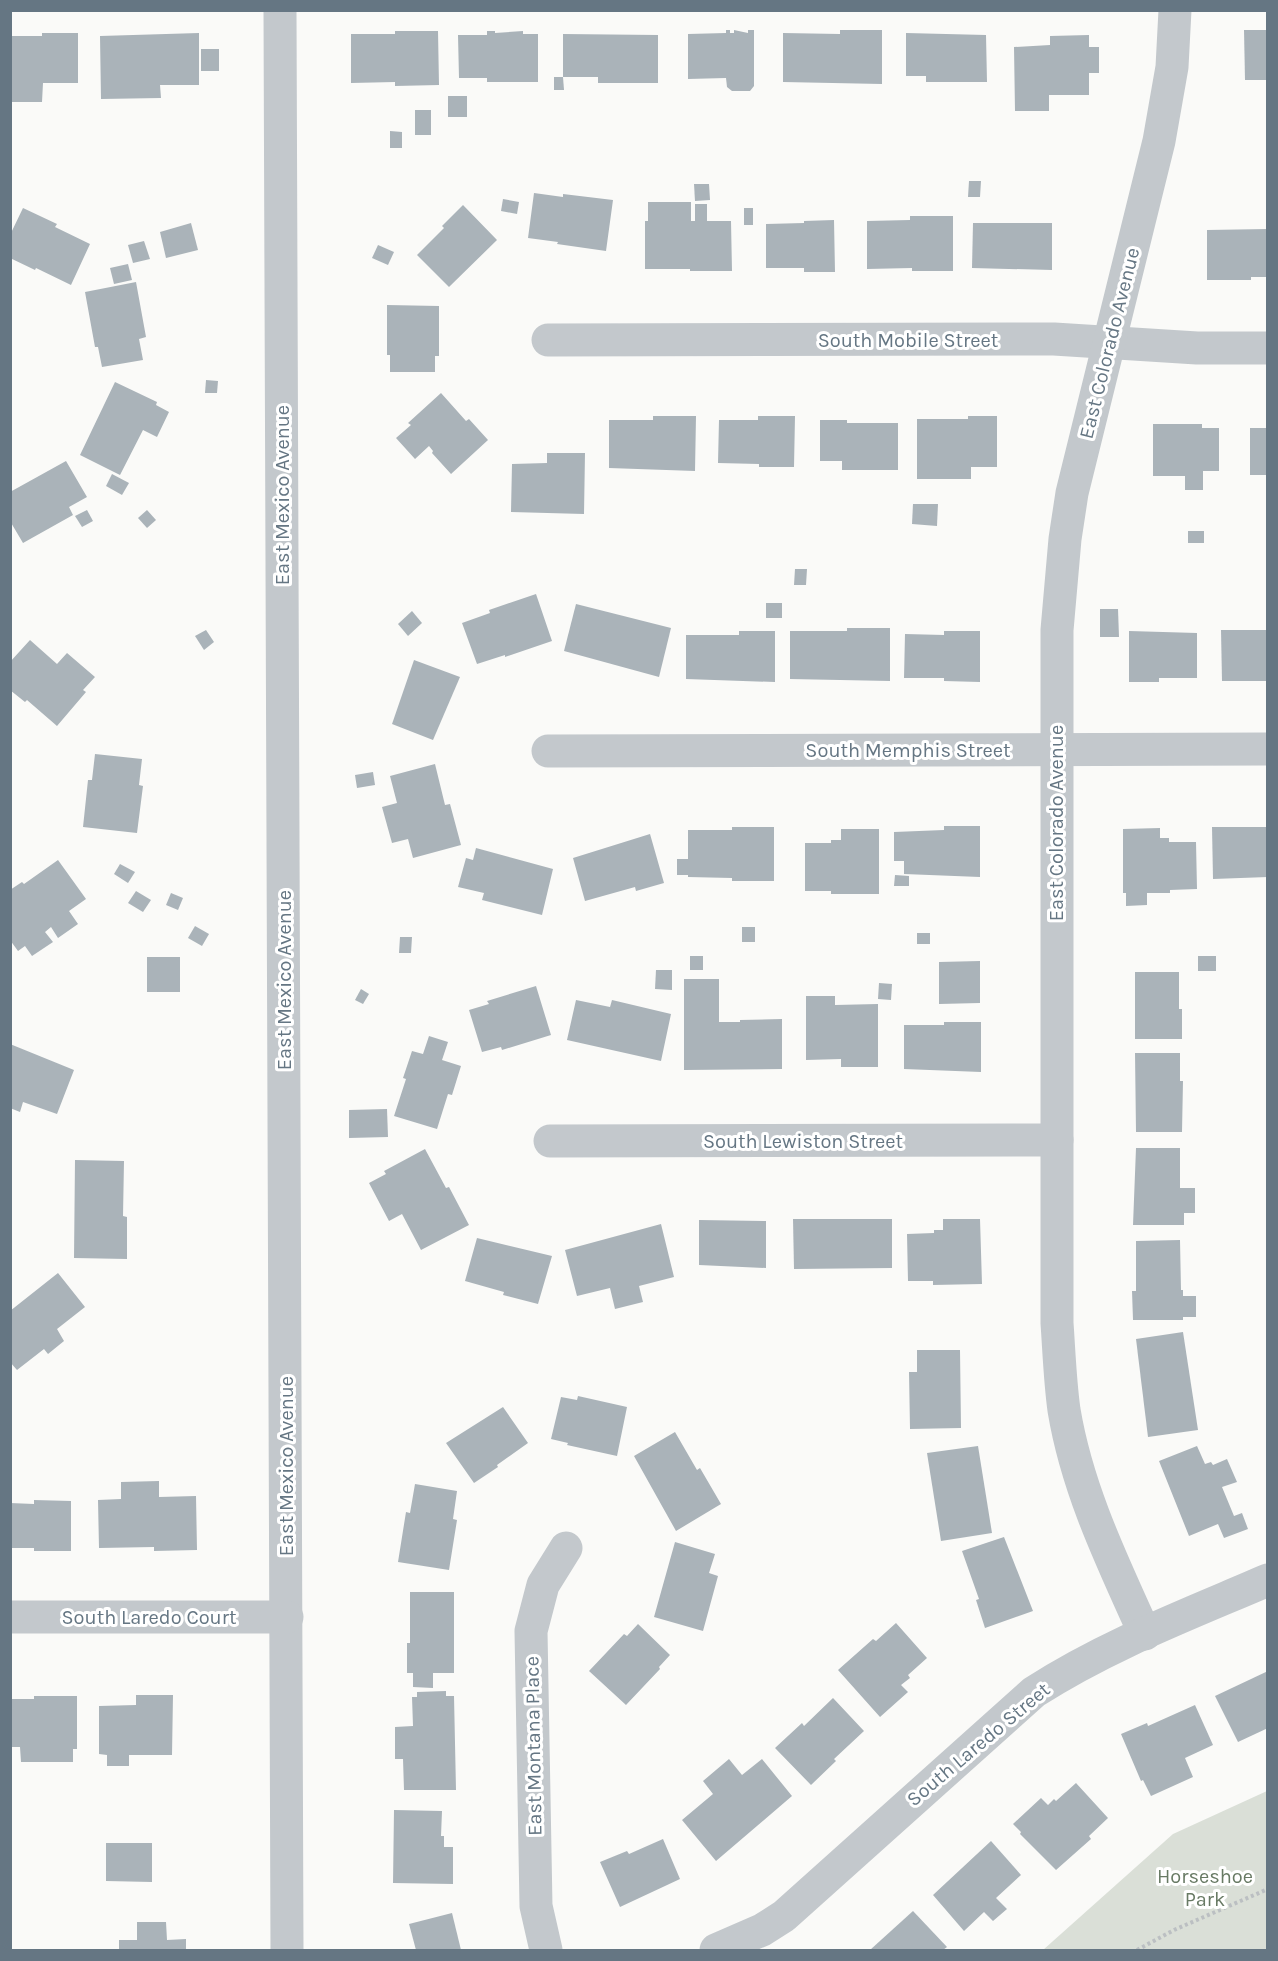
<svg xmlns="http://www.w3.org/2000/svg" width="1278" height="1961" font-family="Karla,sans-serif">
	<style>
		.green { fill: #dadfd7 }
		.building { fill: #aab3b9 }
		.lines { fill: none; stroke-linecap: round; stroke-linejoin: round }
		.path { stroke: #bbbfc2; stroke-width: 4; stroke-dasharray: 3 3; stroke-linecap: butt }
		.minor { stroke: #c3c8cc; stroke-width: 33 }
		.labels { text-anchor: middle; stroke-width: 6; stroke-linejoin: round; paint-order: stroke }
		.street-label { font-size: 20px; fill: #657683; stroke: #fff }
		.park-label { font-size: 20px; fill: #687a64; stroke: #fff }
	</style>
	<rect width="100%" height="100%" fill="#fafaf8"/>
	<!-- green -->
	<path class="green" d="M1267,1791V1950H1043L1173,1834Z"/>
	<!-- building -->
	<g class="building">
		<path d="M726,30H730V33H734V30L748,33V30H754V86L750,91H732L727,87L726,78L688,79V34L726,33Z"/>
		<path d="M840,30H882V84L783,82V33L840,34Z"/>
		<path d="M1244,30H1268V80H1245Z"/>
		<path d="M395,31H438L439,85L395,86V82L351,83V34H395Z"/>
		<path d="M487,31H495V33L523,31V34H538V82H487V78H459L458,35H487Z"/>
		<path d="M42,33H78V83H43L42,102H10V36H42Z"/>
		<path d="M199,33V85H160L161,98L101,99L100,36Z"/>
		<path d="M906,33L986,35L987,82H926V76H906Z"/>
		<path d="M563,34L658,35V83H598V77H563Z"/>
		<path d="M1089,35V47H1099V73H1089V95H1049V111H1015L1014,47L1050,45V36Z"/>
		<rect x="201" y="49" width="18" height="22"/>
		<path d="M554,77H563L564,90H554Z"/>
		<rect x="448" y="96" width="19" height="21"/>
		<rect x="415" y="110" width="16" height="25"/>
		<path d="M390,131L402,132V148H390Z"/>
		<path d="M969,181H981L980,197H968Z"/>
		<path d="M694,184H709L710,200L695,201Z"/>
		<path d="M534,193L563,197V194L613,200L606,251L557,244L558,242L528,238Z"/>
		<path d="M503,199L519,202L517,214L501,211Z"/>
		<path d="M648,202H691V221H695V204H707V221H731L732,271H690V269H645V221H648Z"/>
		<path d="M463,205L497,240L449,287L417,255L444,228L442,226Z"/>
		<path d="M23,208L57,224L55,227L90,244L71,285L36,268L35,270L10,258V235Z"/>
		<rect x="744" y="208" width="9" height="17"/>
		<path d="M910,216H953V271H912V268L867,269V221L910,220Z"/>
		<path d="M834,220L835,272H804V268H766V224L804,223V221Z"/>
		<path d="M191,223L198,250L166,258L160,232Z"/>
		<path d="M973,223H1052V270L972,268Z"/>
		<path d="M1268,229V277H1251V280H1207V230Z"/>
		<path d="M144,241L150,259L133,263L128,245Z"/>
		<path d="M378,245L394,252L388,265L372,258Z"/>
		<path d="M128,264L132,280L114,284L110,268Z"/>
		<path d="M136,282L146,337L139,339L143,360L102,367L98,347H95L85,292Z"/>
		<path d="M387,305L439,306V356H435V372H390V355H387Z"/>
		<path d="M206,380L218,381L217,393H205Z"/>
		<path d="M115,382L157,402L156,405L169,412L157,437L143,430L120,475L80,455Z"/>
		<path d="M441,393L466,421L469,419L488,440L451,474L432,453L433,451L429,446L415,459L396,438L411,425L408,423Z"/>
		<path d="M653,416H696L695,471L609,468V420H653Z"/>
		<path d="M758,416H795L794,467H759V464L718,463L719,420H758Z"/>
		<path d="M968,416H997V467H971V479H917V419H968Z"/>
		<path d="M820,420H847V423H898V470H842V461H820Z"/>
		<path d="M1153,424H1202V428H1219V471H1203V490H1185V476H1153Z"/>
		<rect x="1250" y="428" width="18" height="47"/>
		<path d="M547,453H585L584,514L511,512L512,464L547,463Z"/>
		<path d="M66,461L87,497L69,507L73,515L23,543L10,521V492Z"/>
		<path d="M112,474L129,483L122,495L106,486Z"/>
		<path d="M913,504H938L937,526L912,524Z"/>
		<path d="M87,510L93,521L82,527L75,516Z"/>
		<path d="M147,510L156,520L147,528L138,518Z"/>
		<rect x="1188" y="531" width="16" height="12"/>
		<path d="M795,569H807L806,585H794Z"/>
		<path d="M536,594L552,641L505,657V655L477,664L462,623L490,613L489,610Z"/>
		<rect x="766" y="603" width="16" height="15"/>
		<path d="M576,604L671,628L659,677L564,651Z"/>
		<path d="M1100,609H1118L1119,637H1100Z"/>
		<path d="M412,611L422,623L408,636L398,624Z"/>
		<path d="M847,628H890V681L790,679V631H847Z"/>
		<path d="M206,630L214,642L204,650L195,636Z"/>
		<path d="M1221,630H1268V681H1222Z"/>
		<path d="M739,631H775V682L686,679V635H739Z"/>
		<path d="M944,631H980V682L944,681V678H904L905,634L944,635Z"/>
		<path d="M1129,631L1197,633V678H1159V682H1129Z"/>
		<path d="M30,640L57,664L67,653L95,677L83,690L86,692L57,726L27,700L25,702L10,690V662Z"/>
		<path d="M414,660L460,677L433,740L392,724Z"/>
		<path d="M95,754L142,759L139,785L143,786L137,833L83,827L88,780H92Z"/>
		<path d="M435,764L445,805L450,804L461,845L413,858L408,839L392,843L382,807L397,803L390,776Z"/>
		<path d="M373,772L375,785L357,788L355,775Z"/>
		<path d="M944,826H980V877L904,874V861H894V832L944,830Z"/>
		<path d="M732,827H774V881H732V878L688,877V875H677V859H688V830H732Z"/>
		<path d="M1212,827H1268V877L1213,879Z"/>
		<path d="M1160,828V838H1169V842H1196L1197,889L1170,890V893H1147V905L1126,906V893H1123V829Z"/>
		<path d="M841,829H879V894H831V891H805V843H831V840H841Z"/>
		<path d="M650,834L664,883L636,891L635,887L585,901L573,858Z"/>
		<path d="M476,848L553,869L542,915L482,900L484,893L458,887L466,858L473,860Z"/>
		<path d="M58,860L86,899L69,911L78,924L58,938L51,927L45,932L53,942L32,956L25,946L18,951L10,940V890L22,882L24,884Z"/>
		<path d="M120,864L135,872L128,883L114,874Z"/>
		<path d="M895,875L909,876V886H894Z"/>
		<path d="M136,891L151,900L143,912L128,903Z"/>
		<path d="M171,893L183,898L178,910L166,905Z"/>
		<path d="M195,926L209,934L202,946L188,938Z"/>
		<rect x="742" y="927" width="13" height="15"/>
		<rect x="917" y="933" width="13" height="11"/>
		<path d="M400,937H412L411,953H399Z"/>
		<rect x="690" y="956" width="13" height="14"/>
		<rect x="1198" y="956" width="18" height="15"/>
		<rect x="147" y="957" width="33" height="35"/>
		<path d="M980,961V1003L939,1004V962Z"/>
		<path d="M656,970H672V990L655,989Z"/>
		<path d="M1135,972H1179V1009H1182V1039H1135Z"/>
		<path d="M684,979H719V1022H740V1020L782,1019V1069L684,1070Z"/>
		<path d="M879,983L892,984L891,1000L878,999Z"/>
		<path d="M536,986L551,1035L502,1050L501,1047L482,1052L469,1010L489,1004L487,1001Z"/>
		<path d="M361,989L369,994L363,1004L355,1000Z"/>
		<path d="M806,996H835V1005L878,1004V1067H841V1059L806,1060Z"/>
		<path d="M576,1000L610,1007L612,1000L671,1014L661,1061L567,1040Z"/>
		<path d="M944,1022H981V1072L904,1069V1025H944Z"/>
		<path d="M429,1036L448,1042L442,1060L461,1066L452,1095L448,1094L437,1129L394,1116L406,1079L403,1078L412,1051L423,1054Z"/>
		<path d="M10,1044L74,1070L57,1114L23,1102L20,1112L10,1108Z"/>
		<path d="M1135,1053H1180V1081H1183L1182,1132H1136Z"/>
		<path d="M387,1109L388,1137L349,1138V1110Z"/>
		<path d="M1136,1148H1180V1188H1195V1213H1184V1225H1133Z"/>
		<path d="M425,1149L446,1188L449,1187L469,1225L421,1250L402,1214L389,1221L369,1183L386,1174L384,1171Z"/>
		<path d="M75,1160L124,1161L123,1216L127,1217V1259L74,1258Z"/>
		<path d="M793,1219H892V1268L794,1269Z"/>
		<path d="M943,1219H980L982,1284L933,1285V1281H908L907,1234L934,1233V1230H943Z"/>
		<path d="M699,1220L766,1221V1268L699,1265Z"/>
		<path d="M661,1224L674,1277L639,1286L643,1302L615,1309L610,1288L577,1296L565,1250Z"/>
		<path d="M477,1238L552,1256L538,1304L503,1295L504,1292L465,1281Z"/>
		<path d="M1180,1240L1181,1290H1183V1296H1196V1317H1183V1320H1133L1132,1291H1136V1241Z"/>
		<path d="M58,1273L85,1307L57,1329L64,1341L48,1354L44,1349L17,1370L10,1362V1311Z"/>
		<path d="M1183,1332L1198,1430L1148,1437L1136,1339Z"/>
		<path d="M917,1350H960L961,1428L910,1429L909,1372H917Z"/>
		<path d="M578,1396L627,1407L617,1456L567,1445L568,1443L551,1439L561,1397L577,1400Z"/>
		<path d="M503,1407L528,1443L497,1465L498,1467L474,1483L446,1443Z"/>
		<path d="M675,1432L697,1470L700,1468L721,1504L676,1531L634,1456Z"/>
		<path d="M978,1446L992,1533L941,1541L927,1453Z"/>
		<path d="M1197,1446L1205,1464L1211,1462L1213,1465L1227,1459L1237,1482L1222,1487L1234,1516L1242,1513L1248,1529L1224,1538L1218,1524L1189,1536L1159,1461Z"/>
		<path d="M159,1481V1497L196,1496L197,1550L154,1551V1547L99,1548L98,1500L121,1499V1482Z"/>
		<path d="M415,1484L457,1491L453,1519L457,1520L449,1570L398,1562L406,1512L410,1513Z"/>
		<path d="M34,1500L71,1501V1551H34V1548H10V1503L34,1504Z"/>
		<path d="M1004,1537L1033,1611L985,1628L976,1600L979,1599L962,1551Z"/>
		<path d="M675,1542L715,1554L709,1573L718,1576L703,1631L654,1617Z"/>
		<path d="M410,1592H454V1673H433V1688L413,1687V1673H407V1643H410Z"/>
		<path d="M896,1623L927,1658L908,1675L910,1678L901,1685L908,1692L880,1717L838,1670L873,1639L876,1641Z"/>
		<path d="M638,1624L670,1655L659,1667L660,1669L626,1705L589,1671L624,1634L627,1636Z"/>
		<path d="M1268,1671V1728L1238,1742L1215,1696Z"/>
		<path d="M446,1691V1696H454L456,1790H404L403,1759H395V1727L413,1726L412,1697H417V1692Z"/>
		<path d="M136,1695H173L172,1755H129V1766H107V1755L99,1754V1706L136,1705Z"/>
		<path d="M34,1696H77V1749H73V1762H21L20,1747H10V1699H34Z"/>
		<path d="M833,1698L864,1731L834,1759L836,1761L811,1785L775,1748L802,1723L804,1726Z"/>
		<path d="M1195,1705L1213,1745L1185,1758L1193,1777L1151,1796L1143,1780L1141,1781L1121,1734L1147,1723L1148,1726Z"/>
		<path d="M729,1759L742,1775L762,1759L792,1796L716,1861L682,1820L713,1794L703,1781Z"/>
		<path d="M1076,1783L1108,1818L1089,1836L1091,1839L1056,1870L1020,1834L1021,1832L1013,1824L1041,1798L1048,1805L1054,1799L1056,1801Z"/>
		<path d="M394,1810L442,1811L441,1836H444V1847H453V1884L393,1883Z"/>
		<path d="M663,1839L680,1879L620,1907L600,1862L627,1851L629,1854Z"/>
		<path d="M991,1841L1021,1875L996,1898L1007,1909L993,1921L984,1912L964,1931L933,1895Z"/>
		<path d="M106,1843H152V1882L106,1881Z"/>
		<path d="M913,1911L947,1947L943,1950H870Z"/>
		<path d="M452,1913L461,1950H416L409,1924Z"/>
		<path d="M137,1922H166L167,1940L186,1939V1950H119V1940H137Z"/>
	</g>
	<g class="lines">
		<!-- path -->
		<path class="path" d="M1137,1950L1174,1930L1268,1889"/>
		<!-- minor -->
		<g class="minor">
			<path d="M280,10L287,1950"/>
			<path d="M548,340L1054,339L1197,348H1268"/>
			<path d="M548,751L1268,749"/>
			<path d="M550,1141L1057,1140"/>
			<path d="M10,1617H287"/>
			<path d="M1145,1634C1112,1561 1077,1489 1064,1410C1060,1381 1059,1351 1057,1323V630L1065,539L1072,493L1159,141L1172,67L1175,10"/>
			<path d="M546,1950L536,1906L531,1631L543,1585L566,1548"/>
			<path d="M716,1950L762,1930L784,1916L1034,1692C1107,1645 1189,1614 1268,1580"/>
		</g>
	</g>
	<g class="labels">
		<!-- street labels -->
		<g class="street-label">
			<text x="908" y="347">South Mobile Street</text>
			<text transform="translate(1109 343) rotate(-76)" y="7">East Colorado Avenue</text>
			<text transform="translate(282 495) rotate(-90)" y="7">East Mexico Avenue</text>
			<text x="908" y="757">South Memphis Street</text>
			<text transform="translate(1056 823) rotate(-90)" y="7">East Colorado Avenue</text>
			<text transform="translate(284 980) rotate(-90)" y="7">East Mexico Avenue</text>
			<text x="803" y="1148">South Lewiston Street</text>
			<text transform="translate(286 1466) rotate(-90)" y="7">East Mexico Avenue</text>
			<text x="149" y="1624">South Laredo Court</text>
			<text transform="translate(978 1744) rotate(-40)" y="7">South Laredo Street</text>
			<text transform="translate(533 1746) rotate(-91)" y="7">East Montana Place</text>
		</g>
		<!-- park labels -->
		<g class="park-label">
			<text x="1205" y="1883">Horseshoe<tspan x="1205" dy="23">Park</tspan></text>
		</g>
	</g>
	<!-- border -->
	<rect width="1278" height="1961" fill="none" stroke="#657683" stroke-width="24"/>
</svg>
